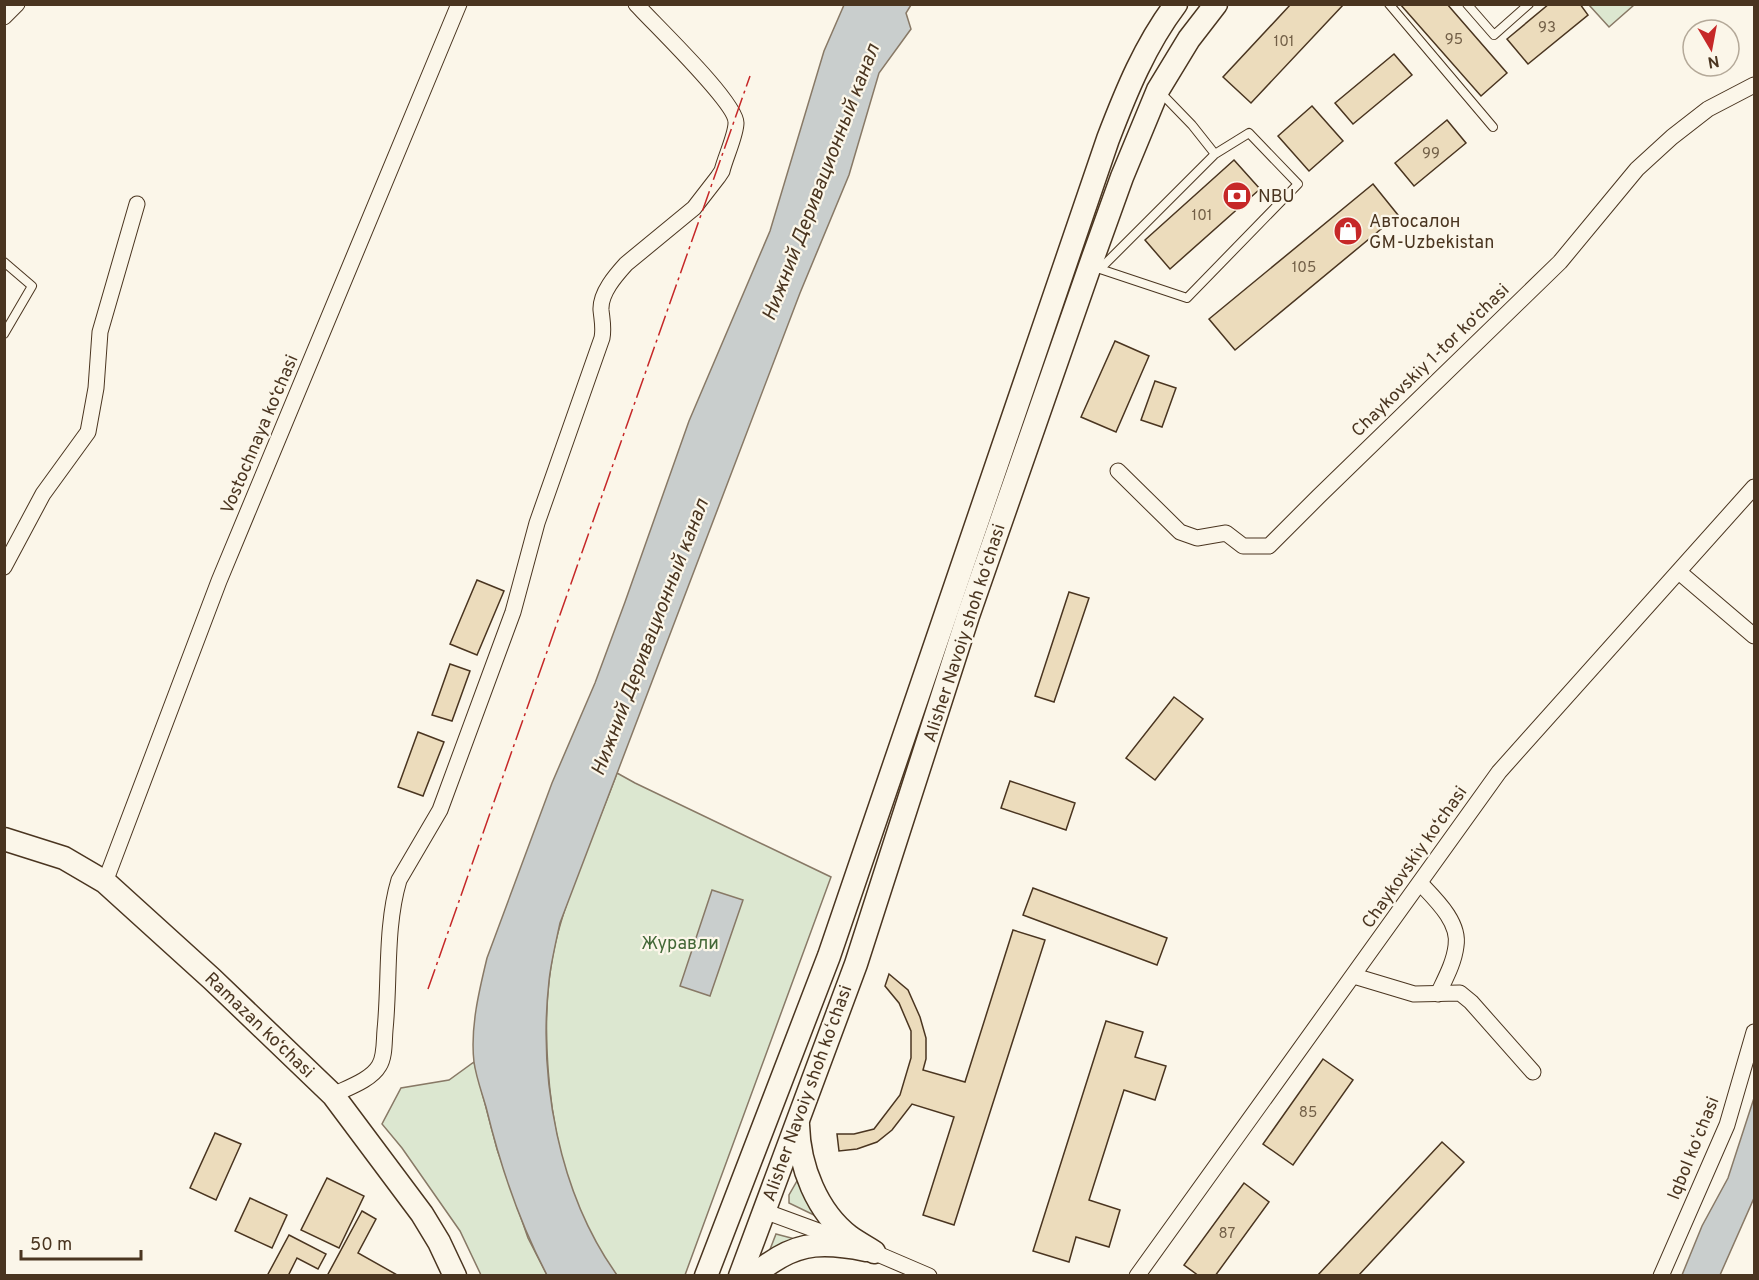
<svg xmlns="http://www.w3.org/2000/svg" width="1759" height="1280" font-family="Overpass,sans-serif">
	<style>
		.green { fill: #dce7d0; stroke: #887966; stroke-width: 1.5 }
		.water { fill: #c9cecd; stroke: #887966; stroke-width: 1.5 }
		.building { fill: #ecdcbc; stroke: #4a3520; stroke-width: 1.5 }
		.lines { fill: none; stroke-linecap: round; stroke-linejoin: round }
		.lane-casing { stroke: #4a3520; stroke-width: 10 }
		.street-casing { stroke: #4a3520; stroke-width: 17 }
		.primary-casing { stroke: #4a3520; stroke-width: 25 }
		.lane { stroke: #fbf6e9; stroke-width: 8 }
		.street { stroke: #fbf6e9; stroke-width: 15 }
		.primary { stroke: #fbf6e9; stroke-width: 22 }
		.power { stroke: #c62828; stroke-width: 1.5; stroke-dasharray: 21 4.5 3 4.5; stroke-linecap: butt }
		.labels { text-anchor: middle; stroke-width: 4.5; stroke-linejoin: round; paint-order: stroke }
		.number-label { font-size: 15px; fill: #725f47 }
		.poi-label { font-size: 18px; fill: #4a3520; stroke: #fbf6e9; text-anchor: start }
		.street-label { font-size: 18px; fill: #4a3520; stroke: #fbf6e9 }
		.park-label { font-size: 18px; fill: #436837; stroke: #fbf6e9 }
		.water-label { font-size: 20px; font-style: italic; fill: #4a3520; stroke: #fbf6e9 }
	</style>
	<rect width="100%" height="100%" fill="#fbf6e9"/>
	<!-- green -->
	<g class="green">
		<path d="M1589,5H1634L1609,27Z"/>
		<path d="M617,773L635,783L831,877L685,1275L617,1276C603,1257 589,1234 580,1213C546,1132 535,1006 561,922C576,871 599,822 617,773Z"/>
		<path d="M474,1062L497,1149L528,1238L547,1275H481L460,1231L402,1148L382,1124L401,1088L449,1080Z"/>
		<path d="M797,1181L818,1217L789,1203V1195Z"/>
		<path d="M776,1234L795,1239L769,1252Z"/>
	</g>
	<!-- water -->
	<g class="water">
		<path d="M844,5H911L906,13L911,29L879,73L849,175L800,293L560,923C556,942 551,962 549,981C538,1080 559,1194 617,1275H547C519,1222 500,1165 486,1107C482,1093 476,1077 474,1062C470,1028 479,991 487,958L552,783L595,683L625,602L689,421L770,231L824,51Z"/>
		<path d="M712,890L743,900L710,996L680,986Z"/>
		<path d="M1754,1098V1198L1720,1275H1682L1702,1226L1728,1178Z"/>
	</g>
	<!-- building -->
	<g class="building">
		<path d="M1291,4H1344L1251,103L1223,77Z"/>
		<path d="M1400,4H1447L1507,73L1481,96Z"/>
		<path d="M1549,4H1580L1588,15L1528,64L1507,39Z"/>
		<path d="M1394,54L1412,75L1353,124L1335,103Z"/>
		<path d="M1312,106L1343,141L1309,171L1278,136Z"/>
		<path d="M1447,120L1466,143L1414,186L1395,163Z"/>
		<path d="M1234,160L1260,189L1170,269L1145,240Z"/>
		<path d="M1373,184L1398,215L1235,350L1209,319Z"/>
		<path d="M1115,341L1149,356L1116,432L1081,417Z"/>
		<path d="M1155,381L1176,388L1162,427L1141,420Z"/>
		<path d="M477,580L504,591L477,655L450,644Z"/>
		<path d="M1069,592L1089,598L1054,702L1035,696Z"/>
		<path d="M450,664L470,671L452,721L432,715Z"/>
		<path d="M1174,697L1203,719L1155,780L1126,758Z"/>
		<path d="M418,732L444,742L423,796L398,787Z"/>
		<path d="M1010,781L1075,803L1066,830L1001,808Z"/>
		<path d="M1033,888L1167,938L1157,965L1023,915Z"/>
		<path d="M1013,930L1045,940L954,1225L923,1215L954,1117L912,1104L892,1130L877,1142L857,1149L839,1151L837,1134H854L874,1129L900,1095L911,1058V1031L899,1003L885,986L889,974L908,990L920,1017L926,1038V1059L923,1070L965,1082Z"/>
		<path d="M1106,1021L1143,1032L1135,1057L1166,1066L1155,1100L1124,1090L1089,1200L1120,1210L1109,1247L1076,1237L1069,1262L1033,1251Z"/>
		<path d="M1323,1059L1353,1080L1293,1165L1263,1144Z"/>
		<path d="M215,1133L241,1144L216,1200L190,1188Z"/>
		<path d="M1442,1142L1464,1162L1358,1276H1317Z"/>
		<path d="M327,1178L364,1196L339,1248L301,1230Z"/>
		<path d="M1244,1183L1269,1202L1215,1276H1199L1184,1265Z"/>
		<path d="M250,1198L287,1215L272,1248L235,1231Z"/>
		<path d="M362,1211L376,1219L358,1253L399,1276H327Z"/>
		<path d="M289,1235L326,1254L318,1269L297,1258L288,1276H267Z"/>
	</g>
	<g class="lines">
		<!-- lane casing -->
		<g class="lane-casing">
			<g id="lane">
				<path d="M1389,4L1493,127"/>
				<path d="M1467,4L1494,35L1529,4"/>
				<path d="M1161,93L1192,125L1215,154L1100,269L1187,298L1298,184L1249,133L1215,154"/>
				<path d="M4,262L32,286L4,334"/>
			</g>
		</g>
		<!-- street casing -->
		<g class="street-casing">
			<g id="street">
				<path d="M4,17L17,4"/>
				<path d="M1118,471L1180,532L1197,538L1226,533L1243,546H1269L1319,496L1560,262L1637,169L1672,137L1708,109L1754,85"/>
				<path d="M4,567L43,494L88,432L96,388L100,332L137,204"/>
				<path d="M1679,572L1754,636"/>
				<path d="M105,882L219,581L459,4"/>
				<path d="M1420,883C1435,899 1460,922 1456,946C1454,963 1445,979 1438,994"/>
				<path d="M1354,976L1414,994L1460,993L1471,1002L1533,1072"/>
				<path d="M333,1095C347,1088 371,1080 379,1066C385,1057 384,1041 385,1030C390,981 385,927 399,880L440,810L513,612L537,523L602,338C604,328 602,320 601,310C600,293 616,275 626,264L694,208L718,177L722,171C725,158 736,135 736,123C737,103 653,23 636,4"/>
				<path d="M764,1211L843,1240"/>
				<path d="M866,1249L929,1276"/>
				<path d="M1137,1276L1499,772L1754,487"/>
				<path d="M1661,1276L1727,1125L1754,1032"/>
			</g>
		</g>
		<!-- primary casing -->
		<g class="primary-casing">
			<g id="primary">
				<path id="s1" d="M4,839L64,858L105,882L212,979L333,1095L422,1214L439,1242L455,1276"/>
				<path d="M798,1125C799,1166 817,1212 850,1237C857,1242 866,1247 874,1252"/>
				<path d="M706,1276L829,956L1108,139C1126,92 1145,45 1176,4"/>
				<path d="M740,1276L856,964L968,616L1090,266L1122,177L1158,90L1189,39L1216,4"/>
				<path d="M753,1276C792,1243 817,1240 866,1250"/>
			</g>
		</g>
		<!-- lane -->
		<use href="#lane" class="lane"/>
		<!-- street -->
		<use href="#street" class="street"/>
		<!-- primary -->
		<use href="#primary" class="primary"/>
		<!-- power -->
		<path class="power" d="M428,989L750,76"/>
	</g>
	<!-- icons -->
	<defs>
		<g id="bank-disc" transform="scale(1.5)"><circle r="9.5" fill="#c62828" stroke="#fbf6e9"/><path d="M-6-4H6V4H-6ZM0-2.3a2.3 2.3 0 1 0 0 4.6a2.3 2.3 0 1 0 0-4.6Z" fill="#fff"/></g>
		<g id="shop-disc" transform="scale(1.5)"><circle r="9.5" fill="#c62828" stroke="#fbf6e9"/><path d="M-5-2.5h2.3a2.7 3.5 0 0 1 5.4 0H5L5.5 6h-11ZM-1.5-2.5h3a1.5 2.3 0 0 0-3 0Z" fill="#fff"/></g>
	</defs>
	<g fill-rule="evenodd">
		<use href="#bank-disc" x="1237" y="196"/>
		<use href="#shop-disc" x="1348" y="231"/>
	</g>
	<g class="labels">
		<!-- number labels -->
		<g class="number-label">
			<text x="1547" y="32">93</text>
			<text x="1454" y="44">95</text>
			<text x="1284" y="46">101</text>
			<text x="1431" y="158">99</text>
			<text x="1202" y="220">101</text>
			<text x="1304" y="272">105</text>
			<text x="1308" y="1117">85</text>
			<text x="1227" y="1238">87</text>
		</g>
		<!-- poi labels -->
		<g class="poi-label">
			<text x="1258" y="202">NBU</text>
			<text x="1369" y="227">Автосалон<tspan x="1369" dy="21">GM-Uzbekistan</tspan></text>
		</g>
		<!-- street labels -->
		<g class="street-label">
			<text transform="translate(1430 360) rotate(-44)" y="6">Chaykovskiy 1-tor ko‘chasi</text>
			<text transform="translate(259 434) rotate(-67)" y="6">Vostochnaya ko‘chasi</text>
			<text transform="translate(964 633) rotate(-72)" y="6">Alisher Navoiy shoh koʻchasi</text>
			<text transform="translate(1414 857) rotate(-55)" y="6">Chaykovskiy ko‘chasi</text>
			<text dy="6" stroke="none"><textPath href="#s1" startOffset="321">Ramazan ko‘chasi</textPath></text>
			<text transform="translate(807 1093) rotate(-70)" y="6">Alisher Navoiy shoh koʻchasi</text>
			<text transform="translate(1693 1148) rotate(-68)" y="6">Iqbol koʻchasi</text>
		</g>
		<!-- park labels -->
		<g class="park-label">
			<text x="680" y="949">Журавли</text>
		</g>
		<!-- water labels -->
		<g class="water-label">
			<text transform="translate(820 182) rotate(-69)" y="7">Нижний Деривационный канал</text>
			<text transform="translate(649 637) rotate(-69)" y="7">Нижний Деривационный канал</text>
		</g>
	</g>
	<!-- border -->
	<rect width="1759" height="1280" fill="none" stroke="#4a3520" stroke-width="12"/>
	<!-- north arrow -->
	<g transform="translate(1711 48) rotate(170)"><circle r="28" fill="#fbf6e9" stroke="#b4a999" stroke-width="1.5"/>
	<path d="M0-4.5L10 22L0 15L-10 22Z" fill="#c62828"/>
	<text y="-9" font-size="16" font-weight="bold" text-anchor="middle" fill="#4a3520">N</text>
	</g>
	<!-- scale -->
	<path d="M21 1250v9h120v-9" fill="none" stroke="#4a3520" stroke-width="3"/>
	<text x="30" y="1250" font-size="18" fill="#4a3520" stroke="#fbf6e9" stroke-width="4.5" paint-order="stroke">50 m</text>
</svg>
